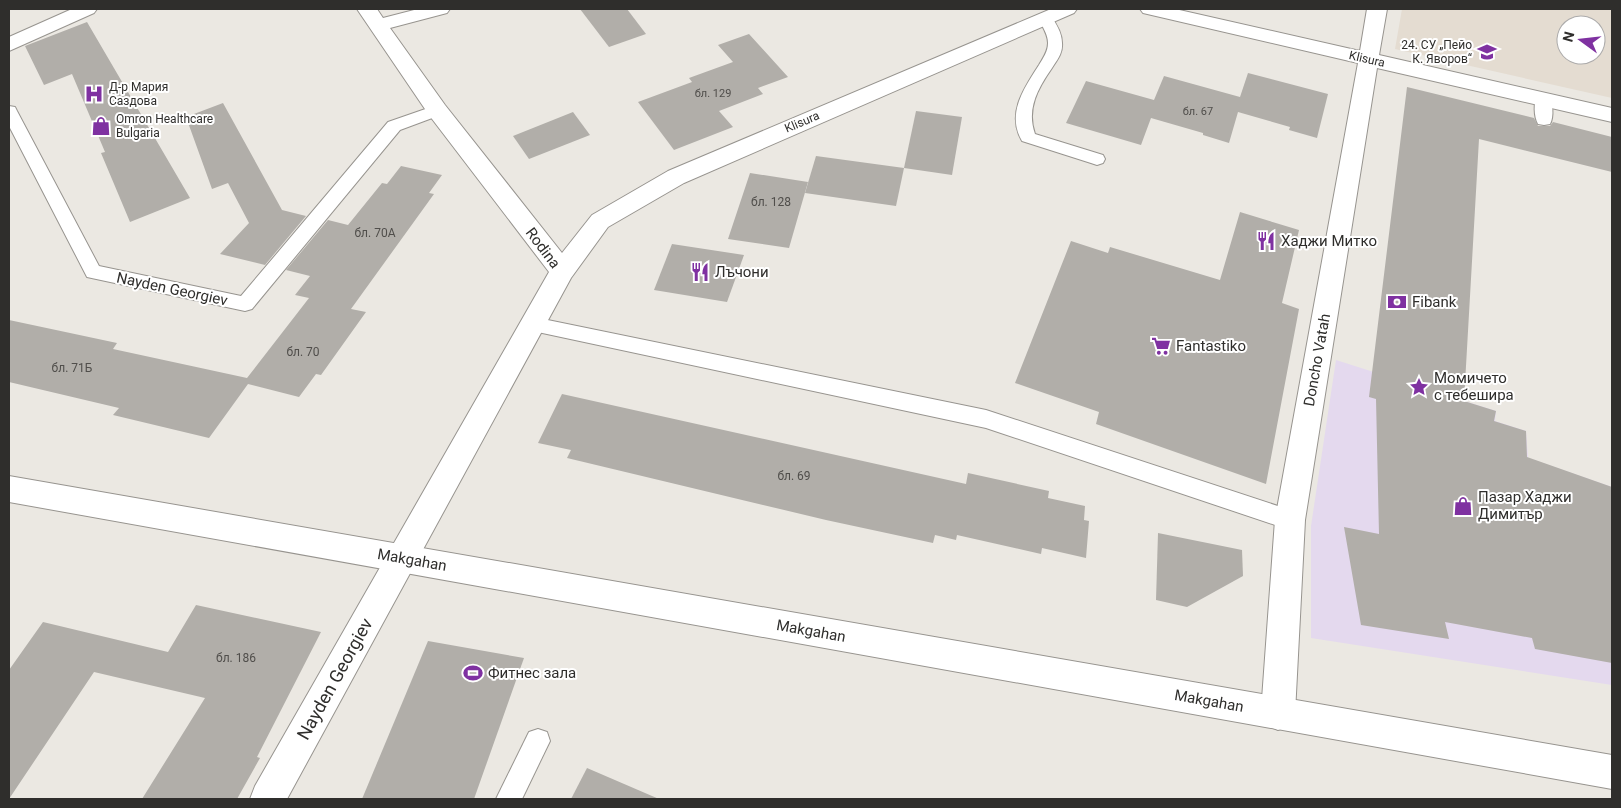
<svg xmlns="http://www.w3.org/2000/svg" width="1621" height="808" font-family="Roboto,sans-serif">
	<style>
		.commercial { fill: #e4d9ee }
		.built { fill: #e4dcd1; fill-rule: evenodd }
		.building { fill: #b1aea9 }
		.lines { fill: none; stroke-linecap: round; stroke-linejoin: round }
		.lane-casing { stroke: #97948f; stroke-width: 2 }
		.street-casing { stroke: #97948f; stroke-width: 2 }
		.secondary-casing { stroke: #97948f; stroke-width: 2 }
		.lane { fill: #fff; fill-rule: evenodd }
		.street { fill: #fff; fill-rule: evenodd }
		.secondary { fill: #fff; fill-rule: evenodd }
		.labels { text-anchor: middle; stroke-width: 4; stroke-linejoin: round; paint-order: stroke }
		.far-number-label { font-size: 11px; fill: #504e4b }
		.far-poi-label { font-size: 12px; fill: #2f2e2c; stroke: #fff; text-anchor: start }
		.far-street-label { font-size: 12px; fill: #2f2e2c; stroke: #fff }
		.number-label { font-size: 12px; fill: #504e4b }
		.poi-label { font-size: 15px; fill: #2f2e2c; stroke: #fff; text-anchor: start }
		.street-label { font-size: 15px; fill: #2f2e2c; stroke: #fff }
		.near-street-label { font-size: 18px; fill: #2f2e2c; stroke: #fff }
	</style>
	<rect width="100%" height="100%" fill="#ebe8e2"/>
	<!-- commercial -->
	<path class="commercial" d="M1336,360L1496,411L1495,421L1526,431L1528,458L1612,487V685L1311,638V526Z"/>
	<!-- built -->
	<path class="built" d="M1402,9H1612V98L1395,49ZM1566,25H1596V55H1566Z"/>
	<!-- building -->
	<g class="building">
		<path d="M580,9H627L646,34L609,47Z"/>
		<path d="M87,22L190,198L130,222L101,153L105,152L72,74L44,85L25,46Z"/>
		<path d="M749,34L788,77L758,88L763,94L719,111L733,127L674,150L638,102L692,82L689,78L733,62L718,45Z"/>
		<path d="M1248,73L1328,94L1317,138L1289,130L1290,127L1238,112L1229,143L1203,135V133L1151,118L1141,145L1066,123L1086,81L1154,100L1164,76L1240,97Z"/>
		<path d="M1407,87L1534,118L1538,126H1550L1553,122L1612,137V172L1479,139L1464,401L1496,411L1494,421L1526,431L1527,457L1612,487V663L1535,649L1532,638L1445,622L1449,639L1361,625L1344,527L1379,534L1376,399L1369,397Z"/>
		<path d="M223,103L282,210L306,216L265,265L220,254L249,223L228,183L212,189L186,117Z"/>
		<path d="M916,111L962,117L952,175L904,168Z"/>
		<path d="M573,112L590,135L529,159L513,136Z"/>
		<path d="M816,156L904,168L896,206L805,193Z"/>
		<path d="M401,166L442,175L429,193L434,194L351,309L366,312L321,375L316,374L299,397L248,384L209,438L113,415L119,408L9,382V320L117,343L113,349L247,378L309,298L295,295L310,276L286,270L328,220L348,225L382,183L387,184Z"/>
		<path d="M750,173L808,182L789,248L728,239Z"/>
		<path d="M1240,212L1299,230L1282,303L1299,309L1266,484L1096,424L1099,412L1015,383L1071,241L1108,253L1110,247L1220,280Z"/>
		<path d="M672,244L744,255L727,302L654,290Z"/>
		<path d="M562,394L966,484L968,473L1049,491L1048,498L1085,506L1084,520L1089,521L1086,558L1042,548L1041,554L957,535L956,540L935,535L933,543L826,520L567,458L571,450L538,443Z"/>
		<path d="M1158,533L1242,550L1243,576L1187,607L1156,600Z"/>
		<path d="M196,605L321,632L257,757L260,758L237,799H142L205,698L94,672L9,799V670L43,622L168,652Z"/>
		<path d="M428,641L524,658L474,799H362Z"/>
		<path d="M587,768L659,799H571Z"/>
	</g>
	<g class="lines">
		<!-- lane casing -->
		<g class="lane-casing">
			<g id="lane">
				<path d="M1045,14L1050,15C1056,23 1062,33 1062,43C1063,53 1057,60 1052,68C1038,88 1026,109 1035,134L1103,155L1105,159L1103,163L1097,165L1091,163L1022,141C1006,114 1024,88 1039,65C1043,58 1048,52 1048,43C1048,34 1042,26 1038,18L1040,15Z"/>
				<path d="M1543,94L1548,95C1553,102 1554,117 1550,124L1544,125L1538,124C1534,117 1533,102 1538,95Z"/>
				<path d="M437,105L443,106L445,110L443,114L400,130L252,309L245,311L87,277L9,126V106L15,107L17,111L99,266L241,296L388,122Z"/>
				<path d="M533,317L986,410L1290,510L1298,513L1301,520L1298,527L1290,530L986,428L533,331L526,329L524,324L526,319Z"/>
				<path d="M538,729L547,732L550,741L522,799H496L529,732Z"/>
			</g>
		</g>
		<!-- street casing -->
		<g class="street-casing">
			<g id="street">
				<path d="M72,9H97L94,13L9,51V37Z"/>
				<path d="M357,9H377L383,18L418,9H450L447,13L390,28L445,105L562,253L592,215L668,171L1051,9H1077L1074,13L684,183L608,227L571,278L287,799H250L255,786L549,272L429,115Z"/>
				<path d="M1140,9H1175L1360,51L1367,9H1387L1379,55L1612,108V122L1377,68L1305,520L1295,713L1290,725L1278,730L1266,725L1261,713L1275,520L1358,63L1143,13Z"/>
			</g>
		</g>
		<!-- secondary casing -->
		<g class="secondary-casing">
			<path id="secondary" d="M9,476L1612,755V789L9,502Z"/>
		</g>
		<!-- lane -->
		<use href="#lane" class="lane"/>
		<!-- street -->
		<use href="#street" class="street"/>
		<!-- secondary -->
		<use href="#secondary" class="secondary"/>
	</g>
	<!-- icons -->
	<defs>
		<g id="school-bare" transform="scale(1.5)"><path d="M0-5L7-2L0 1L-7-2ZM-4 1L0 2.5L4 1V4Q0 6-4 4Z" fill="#7f31a1" stroke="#fff" stroke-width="2.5" paint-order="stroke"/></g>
		<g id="hospital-bare" transform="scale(1.5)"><path d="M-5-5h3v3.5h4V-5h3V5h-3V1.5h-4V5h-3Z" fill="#7f31a1" stroke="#fff" stroke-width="2.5" paint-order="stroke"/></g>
		<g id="shop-bare" transform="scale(1.5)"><path d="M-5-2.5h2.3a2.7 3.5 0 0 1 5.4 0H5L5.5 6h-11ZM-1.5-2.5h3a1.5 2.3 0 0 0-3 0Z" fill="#7f31a1" stroke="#fff" stroke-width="2.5" paint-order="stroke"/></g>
		<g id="restaurant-bare" transform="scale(1.5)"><path d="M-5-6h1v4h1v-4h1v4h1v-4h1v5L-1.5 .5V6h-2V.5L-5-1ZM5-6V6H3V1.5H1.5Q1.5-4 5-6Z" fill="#7f31a1" stroke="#fff" stroke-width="2.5" paint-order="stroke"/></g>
		<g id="bank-bare" transform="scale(1.5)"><path d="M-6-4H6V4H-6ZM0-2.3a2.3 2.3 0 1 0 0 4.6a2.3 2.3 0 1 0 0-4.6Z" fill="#7f31a1" stroke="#fff" stroke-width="2.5" paint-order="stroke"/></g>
		<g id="supermarket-bare" transform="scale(1.5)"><path d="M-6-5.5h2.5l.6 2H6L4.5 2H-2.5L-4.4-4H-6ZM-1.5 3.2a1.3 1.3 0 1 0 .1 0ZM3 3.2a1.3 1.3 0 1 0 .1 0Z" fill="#7f31a1" stroke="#fff" stroke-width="2.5" paint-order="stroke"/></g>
		<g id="sight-bare" transform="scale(1.5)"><path d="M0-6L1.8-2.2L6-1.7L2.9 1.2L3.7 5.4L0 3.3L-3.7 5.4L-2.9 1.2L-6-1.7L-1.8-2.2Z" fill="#7f31a1" stroke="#fff" stroke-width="2.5" paint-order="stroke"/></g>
		<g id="stadium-bare" transform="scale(1.5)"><path d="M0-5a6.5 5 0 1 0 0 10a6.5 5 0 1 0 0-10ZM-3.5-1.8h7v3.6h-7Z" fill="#7f31a1" stroke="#fff" stroke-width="2.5" paint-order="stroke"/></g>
	</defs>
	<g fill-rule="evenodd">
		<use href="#school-bare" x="1487" y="52"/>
		<use href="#hospital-bare" x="94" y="94"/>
		<use href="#shop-bare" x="101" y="126"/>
		<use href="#restaurant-bare" x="1266" y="241"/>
		<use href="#restaurant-bare" x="700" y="272"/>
		<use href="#bank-bare" x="1397" y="302"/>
		<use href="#supermarket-bare" x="1161" y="346"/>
		<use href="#sight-bare" x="1419" y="387"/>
		<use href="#shop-bare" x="1463" y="506"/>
		<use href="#stadium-bare" x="473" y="673"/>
	</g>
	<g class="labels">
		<!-- far-number labels -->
		<g class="far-number-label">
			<text x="713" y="97">бл. 129</text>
			<text x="1198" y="115">бл. 67</text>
		</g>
		<!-- far-poi labels -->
		<g class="far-poi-label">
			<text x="1472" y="49" text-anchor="end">24. СУ „Пейо<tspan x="1472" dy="14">К. Яворов“</tspan></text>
			<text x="109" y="91">Д-р Мария<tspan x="109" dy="14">Саздова</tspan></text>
			<text x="116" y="123">Omron Healthcare<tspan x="116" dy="14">Bulgaria</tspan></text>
		</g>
		<!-- far-street labels -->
		<g class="far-street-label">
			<text transform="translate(1367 59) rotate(13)" y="4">Klisura</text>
			<text transform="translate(802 122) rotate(-23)" y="4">Klisura</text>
		</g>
		<!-- number labels -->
		<g class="number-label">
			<text x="771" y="206">бл. 128</text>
			<text x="375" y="237">бл. 70А</text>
			<text x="303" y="356">бл. 70</text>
			<text x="72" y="372">бл. 71Б</text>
			<text x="794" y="480">бл. 69</text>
			<text x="236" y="662">бл. 186</text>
		</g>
		<!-- poi labels -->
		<g class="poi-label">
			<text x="1281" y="246">Хаджи Митко</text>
			<text x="715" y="277">Лъчони</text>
			<text x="1412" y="307">Fibank</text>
			<text x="1176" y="351">Fantastiko</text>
			<text x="1434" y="383">Момичето<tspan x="1434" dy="17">с тебешира</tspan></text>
			<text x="1478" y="502">Пазар Хаджи<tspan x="1478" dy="17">Димитър</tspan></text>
			<text x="488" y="678">Фитнес зала</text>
		</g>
		<!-- street labels -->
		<g class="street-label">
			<text transform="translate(543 248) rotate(53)" y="5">Rodina</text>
			<text transform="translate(172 289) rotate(12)" y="5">Nayden Georgiev</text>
			<text transform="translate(1317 360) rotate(-80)" y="5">Doncho Vatah</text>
			<text transform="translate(412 560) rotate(10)" y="5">Makgahan</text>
			<text transform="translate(811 631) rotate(10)" y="5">Makgahan</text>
			<text transform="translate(1209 701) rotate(10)" y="5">Makgahan</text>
		</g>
		<!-- near-street labels -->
		<g class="near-street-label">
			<text transform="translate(335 679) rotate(-61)" y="6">Nayden Georgiev</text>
		</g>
	</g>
	<!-- border -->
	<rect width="1621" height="808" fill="none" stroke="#2f2e2c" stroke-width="20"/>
	<!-- north arrow -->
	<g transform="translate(1581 40) rotate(285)"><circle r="24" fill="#ffffff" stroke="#acabab"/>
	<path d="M0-4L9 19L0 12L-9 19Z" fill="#7f31a1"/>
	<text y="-8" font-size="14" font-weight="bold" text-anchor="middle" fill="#2f2e2c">N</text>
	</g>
</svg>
